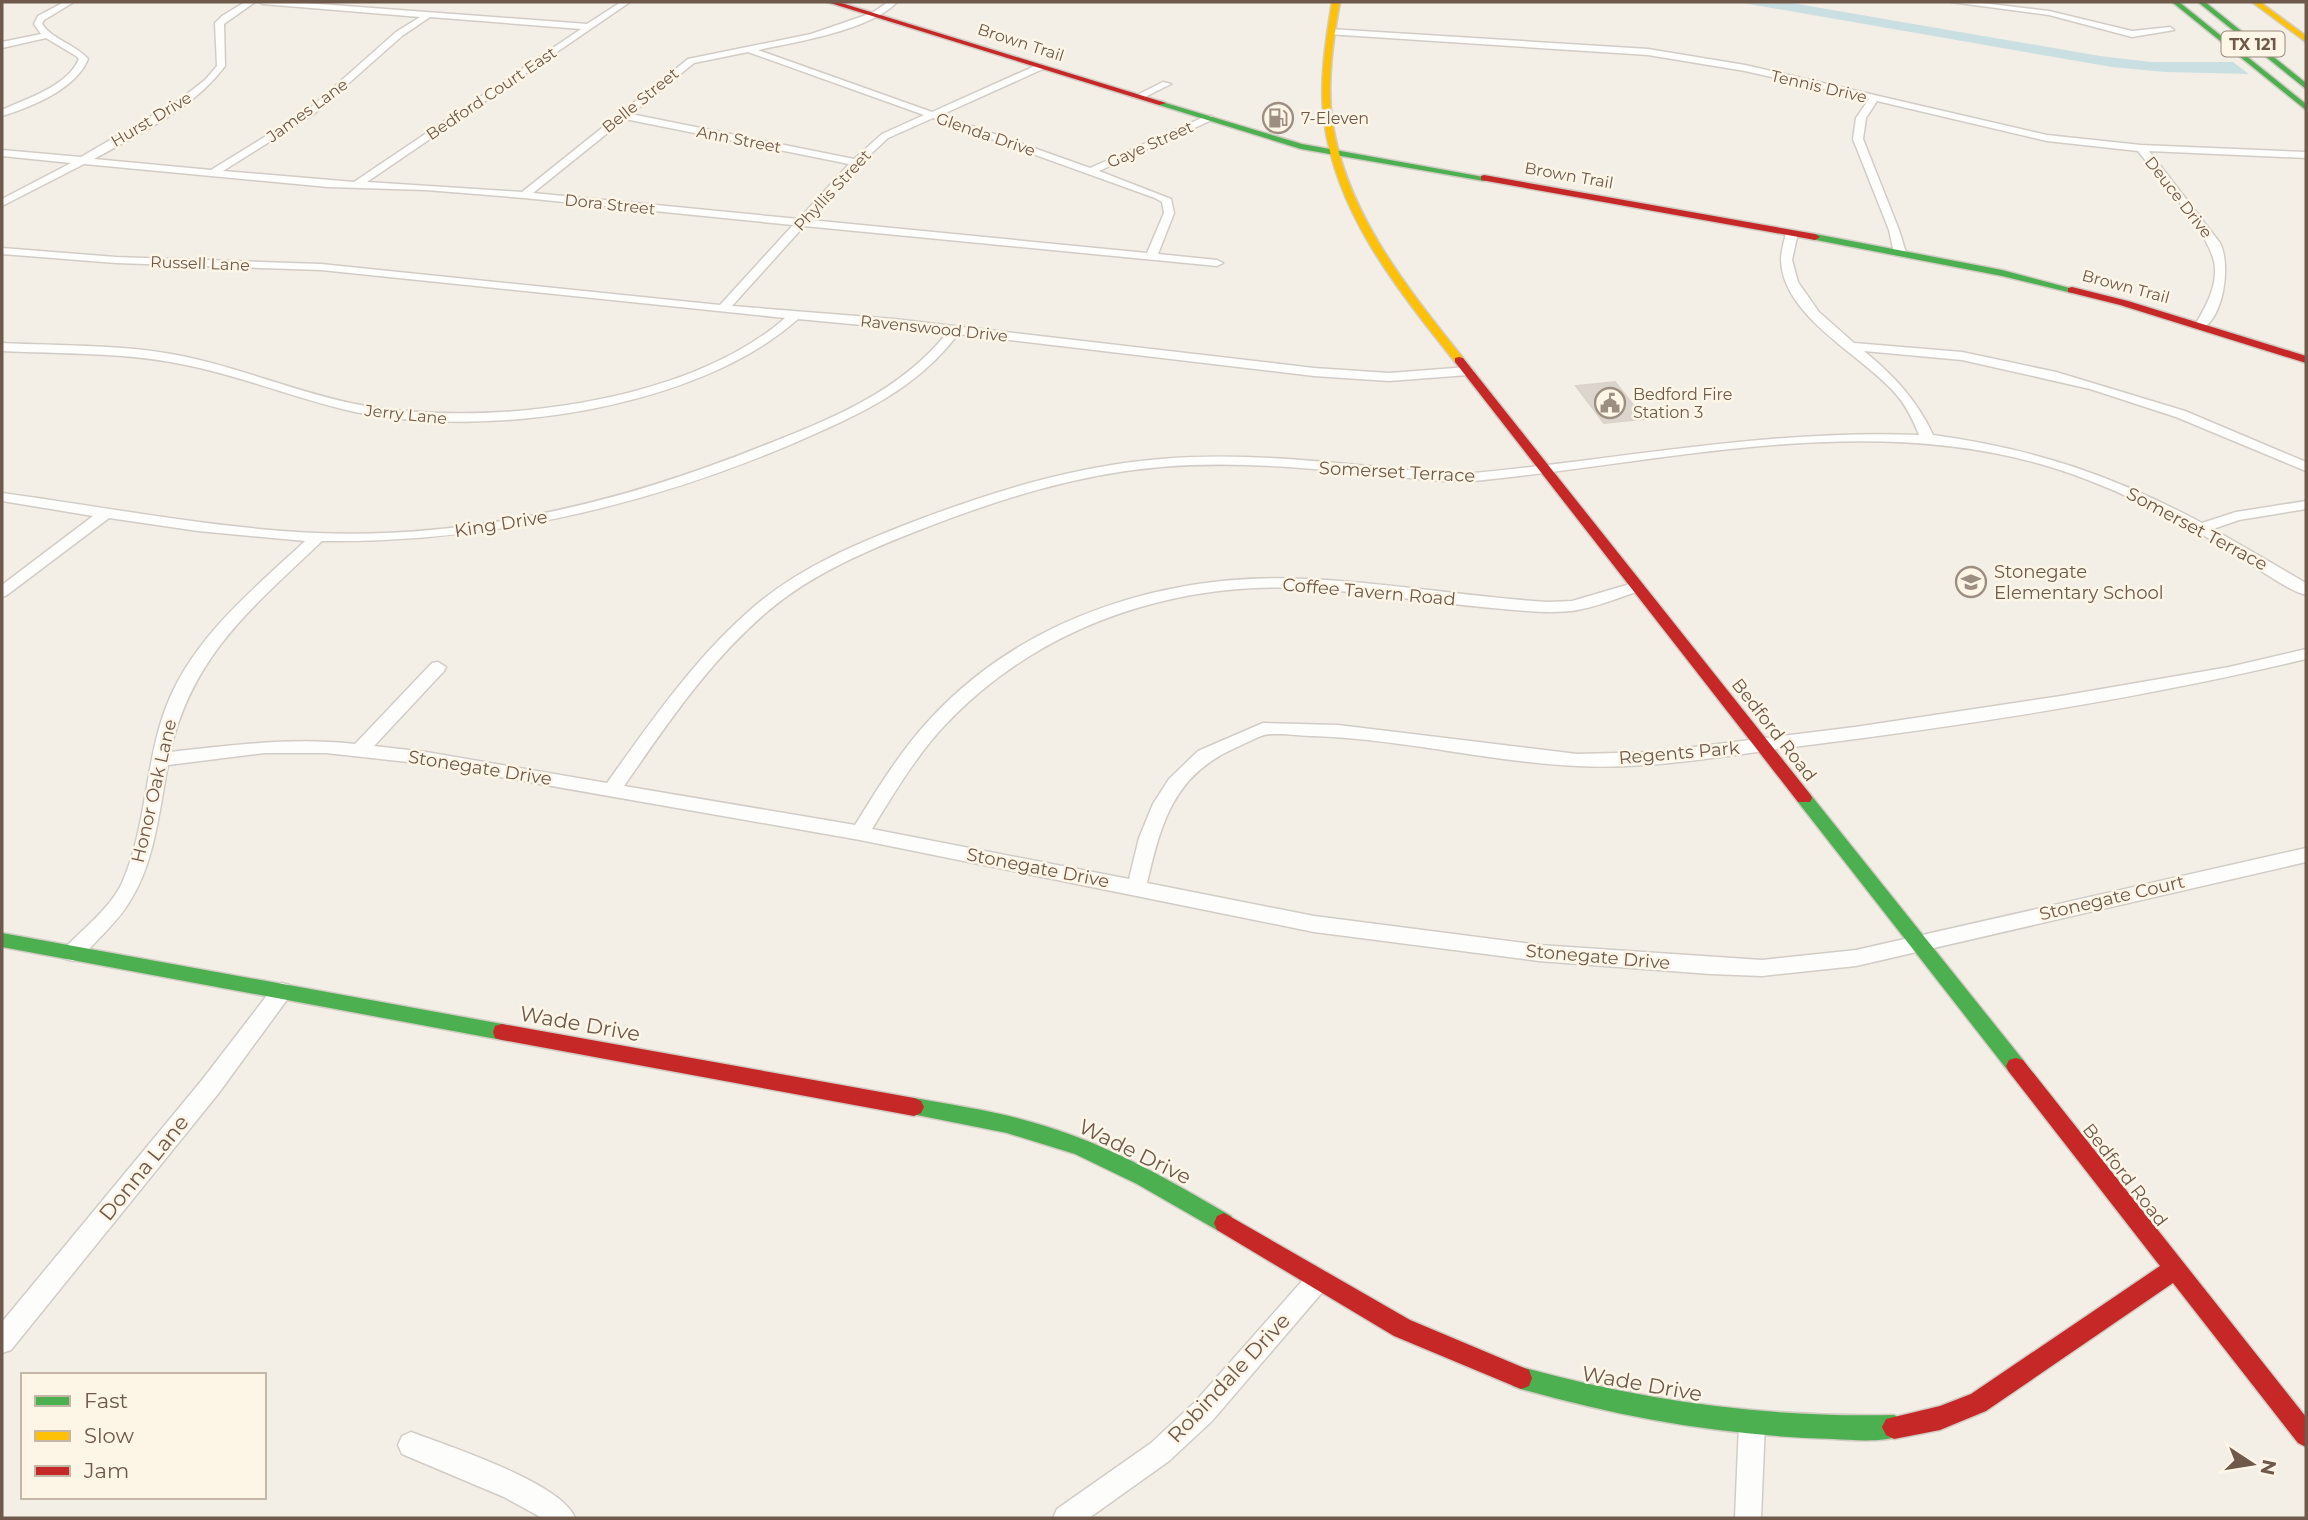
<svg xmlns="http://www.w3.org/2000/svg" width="2308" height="1520" font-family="Montserrat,sans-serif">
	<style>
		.water { fill: #cadfe2 }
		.building { fill: #dcd5cd; stroke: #dbd3ca; stroke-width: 2 }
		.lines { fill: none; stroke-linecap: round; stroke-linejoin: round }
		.street-casing { stroke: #d2ccc6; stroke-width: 3 }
		.fast-casing { stroke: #d2ccc4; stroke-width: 3 }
		.slow-casing { stroke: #d2ccc4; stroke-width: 3 }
		.jam-casing { stroke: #d2ccc4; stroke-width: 3 }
		.street { fill: #fdfdfb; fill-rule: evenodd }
		.fast { fill: #4caf50; fill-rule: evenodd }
		.slow { fill: #ffc107; fill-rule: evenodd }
		.jam { fill: #c62828; fill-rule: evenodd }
		.labels { text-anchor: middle; stroke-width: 5; stroke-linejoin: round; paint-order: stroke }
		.far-street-label { font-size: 16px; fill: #6e594b; stroke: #fdf5e6 }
		.shield { fill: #fdf5e6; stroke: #99887a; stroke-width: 2 }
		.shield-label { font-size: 16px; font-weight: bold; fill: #6e594b }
		.far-poi-label { font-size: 16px; fill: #6e594b; stroke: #fdf5e6; text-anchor: start }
		.street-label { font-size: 18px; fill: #6e594b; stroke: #fdf5e6 }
		.poi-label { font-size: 18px; fill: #6e594b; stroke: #fdf5e6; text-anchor: start }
		.near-street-label { font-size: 21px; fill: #6e594b; stroke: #fdf5e6 }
	</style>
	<rect width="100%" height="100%" fill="#f3efe7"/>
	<!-- water -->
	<path class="water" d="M1737,2H1786L2100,56L2151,62H2233L2249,74L2165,72L2112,67Z"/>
	<!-- building -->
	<path class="building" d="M1615,382L1644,419L1604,423L1576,386Z"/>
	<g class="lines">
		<!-- street casing -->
		<g class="street-casing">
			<g id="street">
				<path d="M64,2H74L44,20L42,24C53,40 75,44 88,59C76,89 31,107 2,116V110C27,98 67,87 79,59L76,56L46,38L2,48V42L41,34L34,24L38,16Z"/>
				<path d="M245,2H255L224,24L225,66C193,109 140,133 94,159L211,170L308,110L396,32L420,17L263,4L259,2H292L587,24L621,2H630L367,182L522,192L688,59L811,34L872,13L888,2H897C871,30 796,42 758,50L932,112L1037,65H1043V69L941,115L1090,168L1206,116H1212V120L1099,171L1171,199L1174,213L1158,254L1217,260L1223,263L1217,266L804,226L732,306L894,319L1314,368L1389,373L1468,367L1474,371L1468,375L1389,381L1314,376L958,334C915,391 856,416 792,444C641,508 486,543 322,541C252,608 193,654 170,752C233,745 293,737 355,744L432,663L438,662L446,667L444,671L374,746L426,752L607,783C652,720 697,655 756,605C801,567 856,544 910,523C991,492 1074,466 1161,459C1254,451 1348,465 1441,473H1474C1623,459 1770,429 1919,435C1913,420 1906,405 1895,393C1861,354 1783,317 1781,260C1781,251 1784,242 1786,233L1792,230L1798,233L1792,260L1798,282L1819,312L1854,343L1962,352L2056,372L2185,411L2306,462V471L2176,417L2090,389L1962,360L1864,351C1894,376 1917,400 1933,435C2035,449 2112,475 2202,523L2236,512L2306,501V509L2239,520L2213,529L2306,583V595C2286,590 2249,562 2229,550C2179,521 2126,493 2072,474C1879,406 1671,462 1474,481H1441C1349,473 1254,459 1161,467C1078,474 999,499 922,529C868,550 813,573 768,611C710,660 667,724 624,786L855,825C878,788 901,750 931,718C1025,616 1170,572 1306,579C1387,582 1467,597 1548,602L1572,601L1637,582L1642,584L1645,587L1642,590C1620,597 1595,608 1571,611C1545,614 1518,610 1492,608C1438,603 1384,595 1329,590C1188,576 1043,621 945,725C916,756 894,793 872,829L1129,879L1139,838L1153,804L1169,779L1198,751L1263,723L1338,725L1577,754L1654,752L1855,727L2061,696L2229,667L2306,649V659C2143,698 1976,724 1809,745C1733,754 1655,770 1577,766C1489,762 1403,739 1314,736C1299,736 1279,732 1264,735C1255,738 1244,744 1235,748C1174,775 1161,822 1147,883L1314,916L1539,945L1762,960L1856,950L2306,848V862L1856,966L1762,976L1710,974L1539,961L1314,932L860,840L426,764L326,753H265L168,765C159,810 155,862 130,901C118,922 96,940 80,959L73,961L66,959L63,953L66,947C84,928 111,907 122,883C149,822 144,753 172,693C201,631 257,586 305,541L198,531L109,518L7,595L2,597V585L93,516L2,501V493C106,507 210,528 316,533C470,539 618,504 760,447C829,420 899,393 947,333L798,319C696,410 485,439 355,412C296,399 240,375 181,364C122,352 62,354 2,351V343C62,346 123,344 182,356C241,368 296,392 355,404C480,429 687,405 785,318L321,270L116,263L2,254V248L116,257L321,264L720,305L793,225L524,198L426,190L328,187L84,164L2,206V199L71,163L2,156V150L81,157L182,98L205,80L217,66L215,23L222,16ZM430,17L581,29L354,182L223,171L314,114L402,36ZM748,52L924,115L882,134L854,159L631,114L694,63ZM933,118L1155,198L1162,202L1164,213L1147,253L810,220L860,164L888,138ZM625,119L849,164L799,219L533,193Z"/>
				<path d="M1951,2H1974L2049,11L2132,31L2170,27L2174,30L2132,37L2049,15Z"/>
				<path d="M1330,29L1648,49L1745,65L2047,135L2141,145L2306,152V158L2149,151L2220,243C2231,264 2224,319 2201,329L2195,325C2205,308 2216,289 2215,269C2215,238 2158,177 2138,151L2047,141L1877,101L1866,118L1863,139L1899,230L1906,253L1900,256L1894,253L1889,230L1853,139L1856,118L1869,99L1745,71L1648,55L1327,34Z"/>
				<path d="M1163,82L1171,84L1141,99L1133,97Z"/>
				<path d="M282,983L289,985L292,991L289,997L218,1094L11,1350L2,1353V1322L202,1080L275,985Z"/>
				<path d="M1318,1268L1326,1272L1330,1280L1326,1288L1212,1421L1169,1461L1089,1518H1053L1057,1509L1151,1443L1194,1403L1310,1272Z"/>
				<path d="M1752,1411L1761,1415L1765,1424L1761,1518H1735L1739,1424L1743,1415Z"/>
				<path d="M411,1432C448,1446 562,1483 575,1518H542L504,1497L402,1454L398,1445L402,1436Z"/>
			</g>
		</g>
		<!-- fast casing -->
		<g class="fast-casing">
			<g id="fast">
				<path d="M2172,2H2179L2306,104V110Z"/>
				<path d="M2198,2H2205L2306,83V89Z"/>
				<path d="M1159,101L1302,144L1489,178L1484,181L1301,149L1159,105Z"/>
				<path d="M1815,234L2002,270L2077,290L2072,293L2002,276L1811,239V235Z"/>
				<path d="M1804,792L1810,794L2023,1060L2026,1066L2023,1072L2016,1074L2009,1072L1798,802L1796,798L1798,794Z"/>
				<path d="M2,933L502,1024L509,1026L511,1032L509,1038L502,1040L2,947Z"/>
				<path d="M914,1098C958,1106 1002,1112 1045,1126C1111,1146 1171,1181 1231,1216L1234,1223L1231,1230L1224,1233L1217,1230L1137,1184L1075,1154L1007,1133L907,1113L904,1107L907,1101Z"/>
				<path d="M1521,1367C1644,1401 1766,1418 1894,1415L1902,1419L1906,1427L1902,1435C1883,1443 1854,1440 1833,1439C1726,1436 1623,1418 1521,1389L1513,1386L1510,1378L1513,1370Z"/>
			</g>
		</g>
		<!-- slow casing -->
		<g class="slow-casing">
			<g id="slow">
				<path d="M1332,2H1340C1333,40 1327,81 1332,120C1346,213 1406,286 1463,358V362H1455C1398,290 1336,214 1324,120C1319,81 1326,40 1332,2Z"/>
				<path d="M2252,2H2260L2306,36V42Z"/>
			</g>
		</g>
		<!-- jam casing -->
		<g class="jam-casing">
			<g id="jam">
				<path d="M827,2H838L1166,103L1159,105Z"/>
				<path d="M1484,175L1815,234L1820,237L1815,240L1481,180V176Z"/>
				<path d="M2072,287L2128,301L2306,356V363L2120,305L2068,292V288Z"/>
				<path d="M1459,357L1463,358L1810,794L1812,798L1810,802H1798L1455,362V358Z"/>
				<path d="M502,1024L914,1098L921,1101L924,1107L921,1113L914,1116L502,1040L495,1038L493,1032L495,1026Z"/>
				<path d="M2016,1058L2023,1060L2306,1417V1447L2298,1443L2173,1283L1986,1411L1940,1430L1894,1439L1886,1435L1882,1427L1886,1419L1940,1406L1971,1394L2160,1266L2009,1072L2006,1066L2009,1060Z"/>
				<path d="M1224,1213L1410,1320L1529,1370L1532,1378L1529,1386L1521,1389L1394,1336L1217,1230L1214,1223L1217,1216Z"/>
			</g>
		</g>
		<!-- street -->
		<use href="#street" class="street"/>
		<!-- fast -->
		<use href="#fast" class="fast"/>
		<!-- slow -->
		<use href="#slow" class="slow"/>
		<!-- jam -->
		<use href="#jam" class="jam"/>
	</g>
	<!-- icons -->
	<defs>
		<g id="fuel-ring" transform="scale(1.575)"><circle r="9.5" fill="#fdf5e6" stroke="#9d8e82" stroke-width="1.5"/><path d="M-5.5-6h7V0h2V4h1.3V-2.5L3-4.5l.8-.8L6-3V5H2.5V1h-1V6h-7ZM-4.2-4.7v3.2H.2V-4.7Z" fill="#9d8e82"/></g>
		<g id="civic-ring" transform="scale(1.575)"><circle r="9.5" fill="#fdf5e6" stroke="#9d8e82" stroke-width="1.5"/><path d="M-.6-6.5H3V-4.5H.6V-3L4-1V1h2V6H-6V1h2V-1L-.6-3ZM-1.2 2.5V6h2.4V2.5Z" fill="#9d8e82"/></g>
		<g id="school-ring" transform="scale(1.575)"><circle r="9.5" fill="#fdf5e6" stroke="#9d8e82" stroke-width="1.5"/><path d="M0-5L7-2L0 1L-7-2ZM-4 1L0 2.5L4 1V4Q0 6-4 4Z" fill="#9d8e82"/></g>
	</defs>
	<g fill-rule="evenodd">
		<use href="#fuel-ring" x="1278" y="118"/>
		<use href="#civic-ring" x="1610" y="403"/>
		<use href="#school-ring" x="1971" y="582"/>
	</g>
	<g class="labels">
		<!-- far-street labels -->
		<g class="far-street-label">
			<text transform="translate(1021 42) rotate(18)" y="6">Brown Trail</text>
			<text transform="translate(1819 86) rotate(13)" y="6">Tennis Drive</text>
			<text transform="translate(491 93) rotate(-34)" y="6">Bedford Court East</text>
			<text transform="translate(640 100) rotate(-39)" y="6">Belle Street</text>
			<text transform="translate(307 110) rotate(-36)" y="6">James Lane</text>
			<text transform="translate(151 119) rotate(-31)" y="6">Hurst Drive</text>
			<text transform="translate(986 134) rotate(19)" y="6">Glenda Drive</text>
			<text transform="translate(739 139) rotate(11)" y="6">Ann Street</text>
			<text transform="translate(1150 144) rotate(-24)" y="6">Gaye Street</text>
			<text transform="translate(1569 175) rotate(10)" y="6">Brown Trail</text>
			<text transform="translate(832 190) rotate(-47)" y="6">Phyllis Street</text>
			<text transform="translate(2179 197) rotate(52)" y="6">Deuce Drive</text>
			<text transform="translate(610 204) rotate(6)" y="6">Dora Street</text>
			<text transform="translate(200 263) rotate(2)" y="6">Russell Lane</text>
			<text transform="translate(2126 286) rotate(15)" y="6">Brown Trail</text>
			<text transform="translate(934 328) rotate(6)" y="6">Ravenswood Drive</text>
			<text transform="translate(406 414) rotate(6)" y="6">Jerry Lane</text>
		</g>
		<!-- shield labels -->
		<rect class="shield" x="2221.5" y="31.5" width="63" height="25" rx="5"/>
		<g class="shield-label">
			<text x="2253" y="50">TX 121</text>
		</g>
		<!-- far-poi labels -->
		<g class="far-poi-label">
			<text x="1301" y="124">7-Eleven</text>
			<text x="1633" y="400">Bedford Fire<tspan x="1633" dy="18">Station 3</tspan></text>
		</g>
		<!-- street labels -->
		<g class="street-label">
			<text transform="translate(1397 472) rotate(3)" y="6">Somerset Terrace</text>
			<text transform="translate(501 524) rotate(-9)" y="6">King Drive</text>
			<text transform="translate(2197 529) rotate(28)" y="6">Somerset Terrace</text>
			<text transform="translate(1369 592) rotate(5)" y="6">Coffee Tavern Road</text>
			<text transform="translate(1774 730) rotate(52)" y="6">Bedford Road</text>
			<text transform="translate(1679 753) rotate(-5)" y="6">Regents Park</text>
			<text transform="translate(480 768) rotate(9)" y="6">Stonegate Drive</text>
			<text transform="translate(154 791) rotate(-77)" y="6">Honor Oak Lane</text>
			<text transform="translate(1038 868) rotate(11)" y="6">Stonegate Drive</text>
			<text transform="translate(2112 898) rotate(-13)" y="6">Stonegate Court</text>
			<text transform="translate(1598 957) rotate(5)" y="6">Stonegate Drive</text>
			<text transform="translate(2125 1175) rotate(52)" y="6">Bedford Road</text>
		</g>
		<!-- poi labels -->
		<g class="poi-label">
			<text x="1994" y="578">Stonegate<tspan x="1994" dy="21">Elementary School</tspan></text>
		</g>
		<!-- near-street labels -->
		<g class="near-street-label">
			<text transform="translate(580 1024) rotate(10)" y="7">Wade Drive</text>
			<text transform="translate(1135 1152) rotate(26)" y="7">Wade Drive</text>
			<text transform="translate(144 1168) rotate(-51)" y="7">Donna Lane</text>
			<text transform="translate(1229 1378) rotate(-47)" y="7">Robindale Drive</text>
			<text transform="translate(1642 1384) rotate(10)" y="7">Wade Drive</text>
		</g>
	</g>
	<!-- border -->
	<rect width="2308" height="1520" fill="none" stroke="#6e594b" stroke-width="7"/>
	<!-- legend -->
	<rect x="21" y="1373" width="245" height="126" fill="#fdf5e6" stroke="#c4b7a8" stroke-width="2"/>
	<rect x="35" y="1396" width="35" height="10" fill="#4caf50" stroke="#c4b7a8" stroke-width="2"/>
	<text x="84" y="1408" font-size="21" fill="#6e594b">Fast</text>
	<rect x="35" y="1431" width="35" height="10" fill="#ffc107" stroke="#c4b7a8" stroke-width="2"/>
	<text x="84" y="1443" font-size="21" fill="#6e594b">Slow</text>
	<rect x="35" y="1466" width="35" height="10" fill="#c62828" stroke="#c4b7a8" stroke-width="2"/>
	<text x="84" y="1478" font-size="21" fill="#6e594b">Jam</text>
	<!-- north arrow -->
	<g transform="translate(2252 1464) rotate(102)" stroke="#fdf5e6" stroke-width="5" paint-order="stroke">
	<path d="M0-5L12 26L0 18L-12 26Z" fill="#6e594b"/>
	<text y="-10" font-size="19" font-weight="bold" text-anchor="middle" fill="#6e594b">N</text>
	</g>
</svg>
